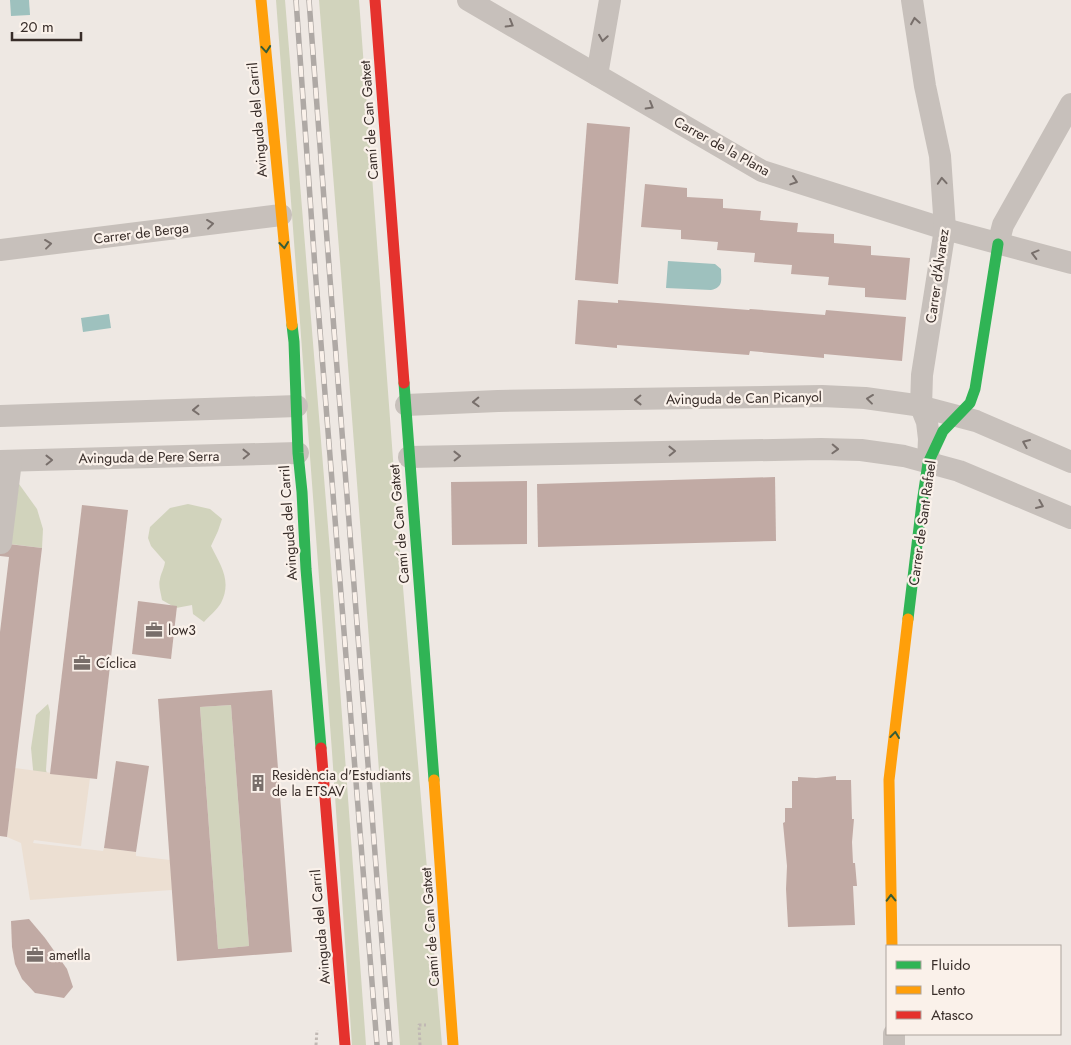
<svg xmlns="http://www.w3.org/2000/svg" width="1071" height="1045" font-family="Jost,sans-serif">
	<style>
		.green { fill: #d1d3bc }
		.plaza { fill: #ecdfd2 }
		.water { fill: #9ec1be }
		.building { fill: #c1aaa4; fill-rule: evenodd }
		.lines { fill: none; stroke-linecap: round; stroke-linejoin: round }
		.path { stroke: #c0b8b3; stroke-width: 3; stroke-dasharray: 2.5 2.5; stroke-linecap: butt }
		.street { stroke: #c7c0bb; stroke-width: 22 }
		.fast { stroke: #30b455; stroke-width: 11 }
		.slow { stroke: #ff9f0a; stroke-width: 11 }
		.jam { stroke: #e5322d; stroke-width: 11 }
		.rail-casing { stroke: #afa9a5; stroke-width: 5.5 }
		.rail { stroke: #faf1ea; stroke-width: 4; stroke-dasharray: 11; stroke-linecap: butt }
		.oneway { stroke: #786f6b }
		.oneway2 { stroke: #355c38 }
		.labels { text-anchor: middle; stroke-width: 4.5; stroke-linejoin: round; paint-order: stroke }
		.street-label { font-size: 14px; fill: #382d29; stroke: #faf1ea }
		.poi-label { font-size: 14px; fill: #382d29; stroke: #faf1ea; text-anchor: start }
	</style>
	<rect width="100%" height="100%" fill="#eee8e3"/>
	<!-- green -->
	<g class="green">
		<path d="M276,0H285L330,551L366,1045H352L332,752Z"/>
		<path d="M319,0H359L399,540L442,1045H400L341,274Z"/>
		<path d="M19,484L37,509L43,529L42,548L10,544Z"/>
		<path d="M188,504L210,509L222,519L218,531L211,546C221,566 232,581 221,603C217,610 209,616 204,622L193,614L192,605L176,608L162,600C161,593 158,585 160,579C161,573 164,569 165,562L151,546L148,538L150,527L170,508Z"/>
		<path d="M48,704L50,712L46,770L48,778L34,780L31,748L36,715Z"/>
		<path d="M231,705L249,946L218,949L200,707Z"/>
	</g>
	<!-- plaza -->
	<path class="plaza" d="M15,768L90,778L81,846L34,840L33,843L103,851L104,848L136,852V856L170,860L172,890L30,900L21,843L7,837Z"/>
	<!-- water -->
	<g class="water">
		<path d="M10,0H29L30,15L11,16Z"/>
		<path d="M668,261L715,264L721,269C721,280 724,287 711,290L666,288Z"/>
		<path d="M109,314L111,328L83,332L81,318Z"/>
	</g>
	<!-- building -->
	<g class="building">
		<path d="M587,123L630,127L618,284L575,280Z"/>
		<path d="M645,184L687,188V197L723,199V208L761,211L760,220L798,223L797,232L834,234V243L871,246V255L910,258L906,300L865,297V288L828,285L829,277L791,274L792,265L754,262L755,253L717,250L718,242L681,239V230L641,227Z"/>
		<path d="M578,300L618,303V300L749,310L750,309L825,315L826,310L906,317L902,361L824,354V358L750,351L749,355L617,345V348L575,344Z"/>
		<path d="M775,477L776,541L538,547L537,484Z"/>
		<path d="M527,481V544L452,545L451,482Z"/>
		<path d="M82,505L128,510L97,779L50,774Z"/>
		<path d="M0,543L42,548L7,837L0,836V632L9,557L0,556Z"/>
		<path d="M138,601L177,606L171,659L132,654Z"/>
		<path d="M272,690L292,952L177,961L158,699ZM231,705L249,946L218,949L200,707Z"/>
		<path d="M116,761L149,766L136,852L104,848Z"/>
		<path d="M836,776V780H851L852,819H854L852,842L853,863H855L857,886H853L855,925L788,927L786,889L787,866L783,823L785,822V808H792V781H798V777L816,778Z"/>
		<path d="M29,919L45,938L67,969L73,987L64,998L35,993L22,979L15,964L12,947L11,921Z"/>
	</g>
	<g class="lines">
		<!-- path -->
		<g class="path">
			<path d="M316,1045L317,1030"/>
			<path d="M420,1045L419,1025H426"/>
		</g>
		<!-- street -->
		<g class="street">
			<path d="M468,0L762,171L945,229L1071,263"/>
			<path d="M912,0L925,86L940,156L945,229L922,375L921,407L927,422L929,439L928,461"/>
			<path d="M597,75L610,0"/>
			<path d="M998,244L1003,225L1071,104"/>
			<path d="M0,250L281,215"/>
			<path d="M406,405L498,401L822,396L865,398L915,405L976,421L1071,462"/>
			<path d="M0,416L297,406"/>
			<path d="M409,457L821,449L861,450L904,456L959,471L1071,518"/>
			<path d="M0,461L298,453"/>
			<path d="M1,543L11,461"/>
			<path d="M894,1034V1045"/>
		</g>
		<!-- fast -->
		<g class="fast">
			<path d="M292,325L294,342L298,453L302,492L306,569L321,748"/>
			<path d="M404,383L434,780"/>
			<path d="M908,619L922,503L928,463L943,431L970,403L975,389L998,244"/>
		</g>
		<!-- slow -->
		<g class="slow">
			<path d="M261,0L292,325"/>
			<path d="M434,780L453,1045"/>
			<path d="M892,946L889,780L908,619"/>
		</g>
		<!-- jam -->
		<g class="jam">
			<path d="M375,0L404,383"/>
			<path d="M321,748L345,1045"/>
		</g>
		<!-- rail casing -->
		<g class="rail-casing">
			<g id="rail">
				<path d="M296,0L315,268L377,1045"/>
				<path d="M309,0L329,266L390,1045"/>
			</g>
		</g>
		<!-- rail -->
		<use href="#rail" class="rail"/>
	</g>
	<!-- one-way arrows -->
	<defs><path id="oneway-chevron" d="M-2-3.5L2.5 0L-2 3.5" fill="none" stroke-width="1.6" stroke-linecap="round" stroke-linejoin="round" transform="scale(1.25)"/></defs>
	<g class="oneway">
		<use href="#oneway-chevron" transform="translate(915 21) rotate(-99)"/>
		<use href="#oneway-chevron" transform="translate(510 24) rotate(30)"/>
		<use href="#oneway-chevron" transform="translate(603 38) rotate(99)"/>
		<use href="#oneway-chevron" transform="translate(650 106) rotate(30)"/>
		<use href="#oneway-chevron" transform="translate(794 181) rotate(18)"/>
		<use href="#oneway-chevron" transform="translate(942 181) rotate(-94)"/>
		<use href="#oneway-chevron" transform="translate(210 224) rotate(-7)"/>
		<use href="#oneway-chevron" transform="translate(48 244) rotate(-7)"/>
		<use href="#oneway-chevron" transform="translate(1035 254) rotate(-165)"/>
		<use href="#oneway-chevron" transform="translate(870 399) rotate(-173)"/>
		<use href="#oneway-chevron" transform="translate(638 400) rotate(179)"/>
		<use href="#oneway-chevron" transform="translate(476 402) rotate(178)"/>
		<use href="#oneway-chevron" transform="translate(196 410) rotate(178)"/>
		<use href="#oneway-chevron" transform="translate(1026 443) rotate(-157)"/>
		<use href="#oneway-chevron" transform="translate(835 449) rotate(2)"/>
		<use href="#oneway-chevron" transform="translate(672 451) rotate(-1)"/>
		<use href="#oneway-chevron" transform="translate(246 454) rotate(-1)"/>
		<use href="#oneway-chevron" transform="translate(457 456) rotate(-1)"/>
		<use href="#oneway-chevron" transform="translate(49 460) rotate(-1)"/>
		<use href="#oneway-chevron" transform="translate(1040 505) rotate(23)"/>
	</g>
	<g class="oneway2">
		<use href="#oneway-chevron" transform="translate(266 49) rotate(85)"/>
		<use href="#oneway-chevron" transform="translate(284 245) rotate(84)"/>
		<use href="#oneway-chevron" transform="translate(895 735) rotate(-83)"/>
		<use href="#oneway-chevron" transform="translate(891 898) rotate(-91)"/>
	</g>
	<!-- icons -->
	<defs>
		<g id="office-bare" transform="scale(1.35)"><path d="M-6-3h4V-5.5h4V-3h4V5H-6ZM-1-4.5V-3h2v-1.5ZM-6 0V1H6V0Z" fill="#786e6a" stroke="#faf1ea" stroke-width="2.5" paint-order="stroke"/></g>
		<g id="building-bare" transform="scale(1.35)"><path d="M-4-6H4V6H1V3H-1V6H-4ZM-2.5-4.3h1.7v1.8h-1.7ZM.8-4.3h1.7v1.8H.8ZM-2.5-1h1.7V.8h-1.7ZM.8-1h1.7V.8H.8Z" fill="#786e6a" stroke="#faf1ea" stroke-width="2.5" paint-order="stroke"/></g>
	</defs>
	<g fill-rule="evenodd">
		<use href="#office-bare" x="154" y="630"/>
		<use href="#office-bare" x="82" y="663"/>
		<use href="#building-bare" x="258" y="783"/>
		<use href="#office-bare" x="35" y="955"/>
	</g>
	<g class="labels">
		<!-- street labels -->
		<g class="street-label">
			<text transform="translate(257 120) rotate(-95)" y="5">Avinguda del Carril</text>
			<text transform="translate(369 120) rotate(-94)" y="5">Camí de Can Gatxet</text>
			<text transform="translate(722 146) rotate(29)" y="5">Carrer de la Plana</text>
			<text transform="translate(141 233) rotate(-7)" y="5">Carrer de Berga</text>
			<text transform="translate(937 276) rotate(-82)" y="5">Carrer d'Álvarez</text>
			<text transform="translate(744 398) rotate(-1)" y="5">Avinguda de Can Picanyol</text>
			<text transform="translate(149 457) rotate(-1)" y="5">Avinguda de Pere Serra</text>
			<text transform="translate(288 523) rotate(-94)" y="5">Avinguda del Carril</text>
			<text transform="translate(922 523) rotate(-82)" y="5">Carrer de Sant Rafael</text>
			<text transform="translate(399 524) rotate(-95)" y="5">Camí de Can Gatxet</text>
			<text transform="translate(320 927) rotate(-95)" y="5">Avinguda del Carril</text>
			<text transform="translate(430 927) rotate(-94)" y="5">Camí de Can Gatxet</text>
		</g>
		<!-- poi labels -->
		<g class="poi-label">
			<text x="168" y="635">low3</text>
			<text x="96" y="668">Cíclica</text>
			<text x="272" y="780">Residència d'Estudiants<tspan x="272" dy="16">de la ETSAV</tspan></text>
			<text x="49" y="960">ametlla</text>
		</g>
	</g>
	<!-- legend -->
	<rect x="886" y="945" width="175" height="90" fill="#faf1ea" stroke="#aca39d"/>
	<rect x="896" y="961" width="25" height="8" fill="#30b455" stroke="#aca39d"/>
	<text x="931" y="970" font-size="15" fill="#382d29">Fluido</text>
	<rect x="896" y="986" width="25" height="8" fill="#ff9f0a" stroke="#aca39d"/>
	<text x="931" y="995" font-size="15" fill="#382d29">Lento</text>
	<rect x="896" y="1011" width="25" height="8" fill="#e5322d" stroke="#aca39d"/>
	<text x="931" y="1020" font-size="15" fill="#382d29">Atasco</text>
	<!-- scale -->
	<path d="M12 32v8h69v-8" fill="none" stroke="#382d29" stroke-width="2.5"/>
	<text x="20" y="32" font-size="15" fill="#382d29" stroke="#faf1ea" stroke-width="4" paint-order="stroke">20 m</text>
</svg>
